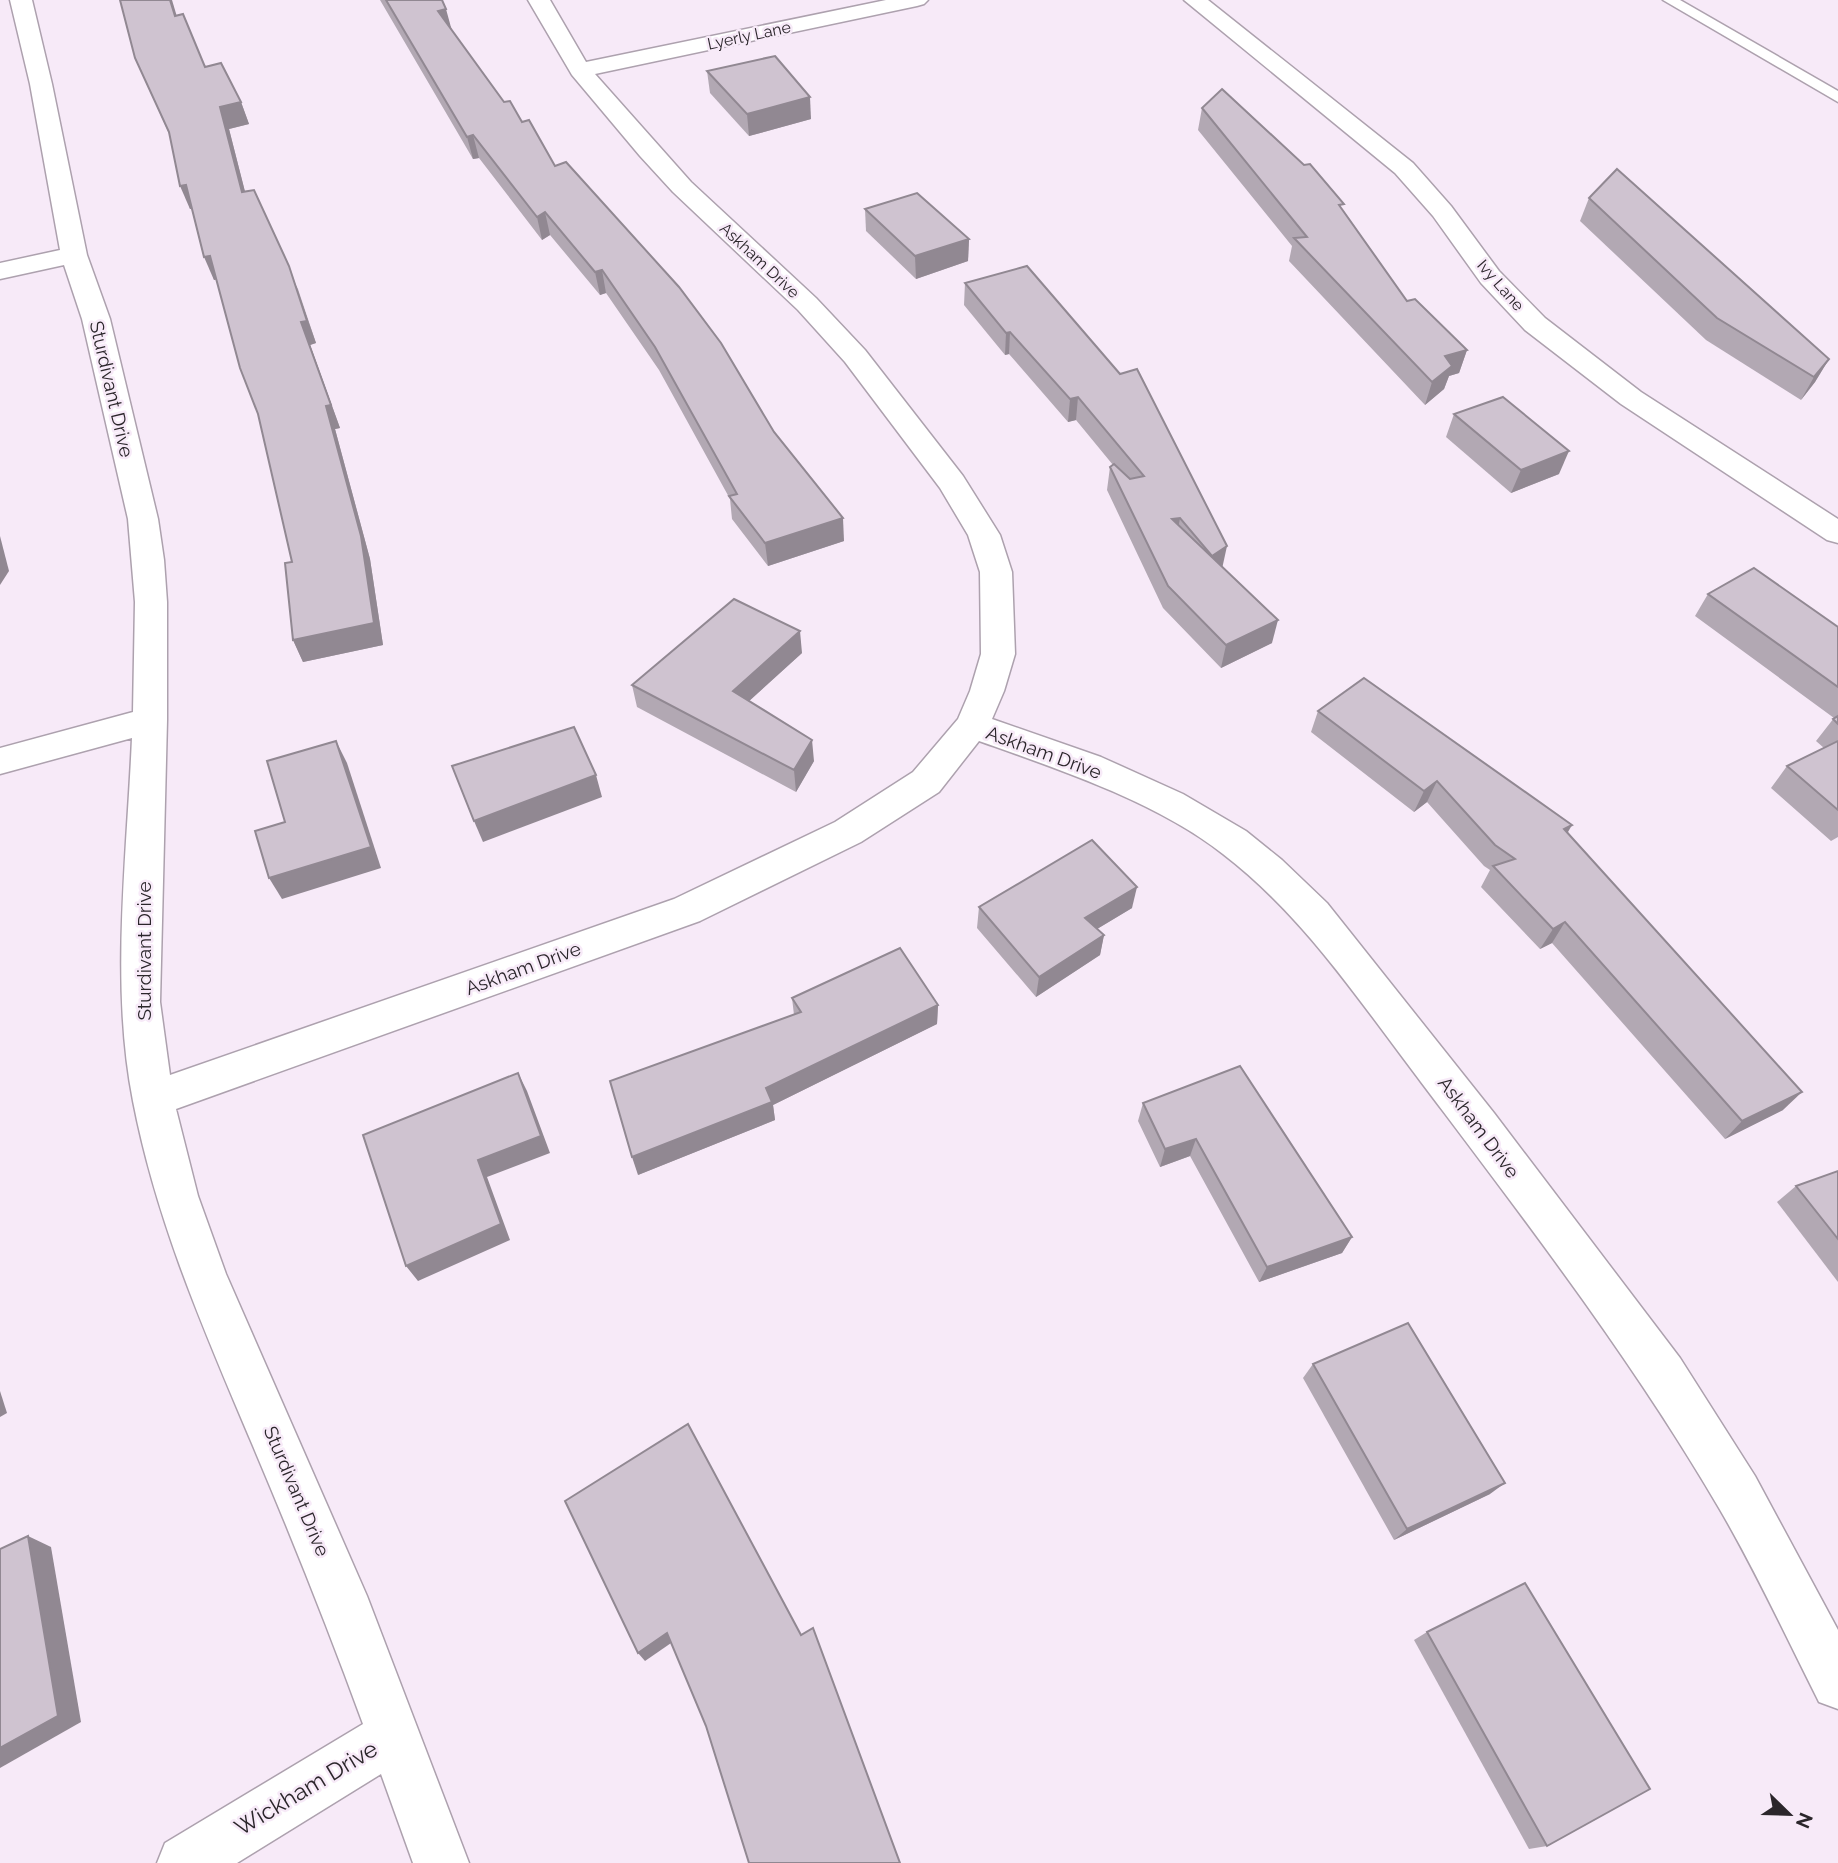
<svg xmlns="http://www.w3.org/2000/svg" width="1838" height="1863" font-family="Raleway,sans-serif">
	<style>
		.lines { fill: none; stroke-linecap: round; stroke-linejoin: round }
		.lane-casing { stroke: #ada1ae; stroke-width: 3 }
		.street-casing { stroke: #ada1ae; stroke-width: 3 }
		.lane { fill: #fff; fill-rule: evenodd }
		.street { fill: #fff; fill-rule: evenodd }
		.wall { fill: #b2a8b3 }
		.shaded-wall { fill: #918892 }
		.building { fill: #cfc3d0; stroke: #918892; stroke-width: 2 }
		.labels { text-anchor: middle; stroke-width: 5; stroke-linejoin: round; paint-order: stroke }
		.far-street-label { font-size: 16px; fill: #2b262b; stroke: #f7eaf8 }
		.street-label { font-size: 19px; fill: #2b262b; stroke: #f7eaf8 }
		.near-street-label { font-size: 23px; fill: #2b262b; stroke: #f7eaf8 }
	</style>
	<rect width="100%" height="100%" fill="#f7eaf8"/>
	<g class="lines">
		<!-- lane casing -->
		<g class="lane-casing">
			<path id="lane" d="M1663,0H1680L1838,91V102Z"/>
		</g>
		<!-- street casing -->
		<g class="street-casing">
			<g id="street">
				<path d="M10,0H32L52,84L87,255L110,319L158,519L164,560L167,602V720L160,1002L170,1075L674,899L835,822L913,772L958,719L970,691L981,654L980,572L968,535L940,488L845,362L798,310L673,192L640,156L572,75L528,0H550L586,62L886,0H928L924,4L917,6L595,74L691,182L816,298L865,350L963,476L1000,535L1012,572L1015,654L1004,691L992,719L1101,757L1183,794L1246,831L1282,860L1327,903L1494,1113L1680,1358L1755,1476L1838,1630V1709L1819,1702C1786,1637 1756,1571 1719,1508C1632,1359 1525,1220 1421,1082C1360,1002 1304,916 1223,854C1157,802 1058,769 979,741L939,792L861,842L700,921L176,1109L198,1196L226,1274L367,1596L469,1863H413L381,1774L237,1863H157L165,1843L363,1724C328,1628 290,1533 250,1439C203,1328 156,1220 133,1101C110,985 127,856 132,738L0,774V748L133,712L135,602L128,519L82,319L64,265L0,279V263L60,250L30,84Z"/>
				<path d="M1184,0H1208L1413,163L1451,206L1499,271L1545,318L1641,392L1838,519V543L1827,540L1621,404L1525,330L1481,283L1433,216L1395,173Z"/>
			</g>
		</g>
		<!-- lane -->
		<use href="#lane" class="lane"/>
		<!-- street -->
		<use href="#street" class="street"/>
	</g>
	<!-- wall -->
	<g class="wall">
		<path d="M380,0H442L451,29L504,102L522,122L555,166L774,432L844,541L768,566L732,519L730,499L659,370L606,293L600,295L550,235L542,240L479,158L473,159Z"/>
		<path d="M177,15L205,67L241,102L249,124L229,129L245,192L298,289L316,343L310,345L340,428L335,429L370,559L383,645L303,662L293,640L292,562L258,414L216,279L214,280L192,209H190L170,136L135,58Z"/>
		<path d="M707,71L811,119L749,136L710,93Z"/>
		<path d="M1202,108L1343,210L1407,301L1467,350L1459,373L1449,376L1444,389L1425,405L1289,261L1292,246L1198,130Z"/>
		<path d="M1589,198L1829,359L1815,382L1801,400L1706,340L1580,221Z"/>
		<path d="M865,209L969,239L968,261L916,279L866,231Z"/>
		<path d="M1027,266L1222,567L1272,643L1221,668L1163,608L1107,490L1110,467L1113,465L1076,420L1068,422L1009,354L1005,355L964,305L965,283Z"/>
		<path d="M1454,414L1559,474L1511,493L1446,437Z"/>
		<path d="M1708,594L1838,627V837L1831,841L1771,788L1787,766L1824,748L1816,741L1834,718L1695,616Z"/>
		<path d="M802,653L749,701L814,761L796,792L637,707L632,685Z"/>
		<path d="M1318,711L1568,833L1783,1110L1725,1139L1552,943L1540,949L1481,887L1490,870L1484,866L1427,802L1414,812L1311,732Z"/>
		<path d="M979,907L1132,908L1097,929L1104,935L1100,955L1036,997L977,928Z"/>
		<path d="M792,998L938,1005L937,1024L773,1105L775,1120L638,1175L794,1015Z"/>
		<path d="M1143,1103L1352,1237L1342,1253L1259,1282L1190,1156L1160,1167L1138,1121Z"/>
		<path d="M1838,1171V1282L1777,1202L1796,1186Z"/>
		<path d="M1313,1364L1490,1494L1394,1540L1303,1378Z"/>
		<path d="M1427,1632L1547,1846L1529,1849L1414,1640Z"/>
	</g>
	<!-- shaded-wall -->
	<g class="shaded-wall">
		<path d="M170,0H172L183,37L175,16Z"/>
		<path d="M446,9L452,31L438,11Z"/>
		<path d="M810,97L811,119L749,136L747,114Z"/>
		<path d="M241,102L249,124L229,129L251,215L242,192L220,107Z"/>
		<path d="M473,135L479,158L473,159L467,137Z"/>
		<path d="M186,185L196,208L190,209L180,186Z"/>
		<path d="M545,212L550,235L542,240L537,217Z"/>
		<path d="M969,239L968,261L916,279L915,256Z"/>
		<path d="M210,256L220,279L214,280L204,257Z"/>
		<path d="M289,266L316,343L310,345L340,428L335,429L370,559L383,645L303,662L293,640L326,406L301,322Z"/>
		<path d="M602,270L606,293L600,295L595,272Z"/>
		<path d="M1010,332L1009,354L1005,355L1006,333Z"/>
		<path d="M1467,350L1459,373L1449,376L1444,389L1425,405L1432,382L1445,356Z"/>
		<path d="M1829,359L1815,382L1801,400L1814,377Z"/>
		<path d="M1078,397L1076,420L1068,422L1070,399Z"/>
		<path d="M1569,451L1559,474L1511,493L1521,470Z"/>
		<path d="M843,518L844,541L768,566L765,543Z"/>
		<path d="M1180,518L1176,541L1172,519Z"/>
		<path d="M0,536L9,571L0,585Z"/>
		<path d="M1227,546L1222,569L1207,578L1212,556Z"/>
		<path d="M1278,620L1272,643L1221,668L1226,645Z"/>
		<path d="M800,631L802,653L736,713L733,691Z"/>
		<path d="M812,740L814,761L796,792L794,770Z"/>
		<path d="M336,741L347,763L381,868L282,899L269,878Z"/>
		<path d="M596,775L602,797L483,842L474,821Z"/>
		<path d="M1437,781L1427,802L1414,812L1424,791Z"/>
		<path d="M1572,825L1560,846L1564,829Z"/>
		<path d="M1137,887L1132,908L1082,938L1085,918Z"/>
		<path d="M1565,922L1552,943L1540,949L1553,929Z"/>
		<path d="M1104,935L1100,955L1036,997L1039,977Z"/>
		<path d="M938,1005L937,1024L773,1105L775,1120L638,1175L632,1157L766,1088Z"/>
		<path d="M518,1073L527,1091L550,1153L487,1177L510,1240L418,1281L406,1266L478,1160Z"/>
		<path d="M1802,1092L1783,1110L1725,1139L1742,1121Z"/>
		<path d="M1196,1139L1190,1156L1160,1167L1165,1149Z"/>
		<path d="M1352,1237L1342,1253L1259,1282L1267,1267Z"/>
		<path d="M0,1391L7,1413L0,1417Z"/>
		<path d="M1505,1483L1490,1494L1394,1540L1407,1529Z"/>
		<path d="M28,1536L51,1547L81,1722L0,1768V1748Z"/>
		<path d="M667,1633L674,1641L645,1661L638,1653Z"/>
	</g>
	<!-- building -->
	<g class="building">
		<path d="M120,0H170L175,16L183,14L205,67L221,63L241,102L220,107L242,192L254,190L289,266L307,321L301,322L331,405L326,406L361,536L374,623L293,640L285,563L292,562L258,414L240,368L210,256L204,257L186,185L180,186L169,132L135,58Z"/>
		<path d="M386,0H442L446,9L438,11L504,102L510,101L522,122L529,120L555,166L566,162L679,287L721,343L774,432L843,518L765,543L729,496L737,494L655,347L602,270L595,272L545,212L537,217L473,135L467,137Z"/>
		<path d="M775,56L810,97L747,114L707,71Z"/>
		<path d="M1222,89L1304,165L1310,164L1344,204L1339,205L1407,301L1415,299L1467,350L1445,356L1452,366L1432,382L1294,238L1307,237L1202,108Z"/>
		<path d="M1617,169L1829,359L1814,377L1717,318L1589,198Z"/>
		<path d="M917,193L969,239L915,256L865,209Z"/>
		<path d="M1027,266L1120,374L1137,369L1227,546L1212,556L1180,518L1172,519L1278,620L1226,645L1168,586L1110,467L1114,464L1130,479L1144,476L1078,397L1070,399L1010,332L1006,333L965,283Z"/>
		<path d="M1503,397L1569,451L1521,470L1454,414Z"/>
		<path d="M1754,568L1838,627V687L1708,594Z"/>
		<path d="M734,599L800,631L733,691L812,740L794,770L632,685Z"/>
		<path d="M1364,678L1572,825L1564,829L1802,1092L1742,1121L1565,922L1553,929L1493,866L1515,859L1495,845L1437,781L1424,791L1318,711Z"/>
		<path d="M1838,716V724L1833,719Z"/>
		<path d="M574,727L596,775L474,821L452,766Z"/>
		<path d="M336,741L371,847L269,878L255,831L285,822L267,761Z"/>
		<path d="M1838,741V810L1787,766Z"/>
		<path d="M1092,840L1137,887L1085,918L1104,935L1039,977L979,907Z"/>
		<path d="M900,948L938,1005L766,1088L772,1102L632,1157L610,1081L801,1012L792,998Z"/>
		<path d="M1240,1066L1352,1237L1267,1267L1196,1139L1165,1149L1143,1103Z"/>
		<path d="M518,1073L541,1136L478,1160L501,1224L406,1266L363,1135Z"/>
		<path d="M1838,1171V1239L1796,1186Z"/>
		<path d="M1408,1323L1505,1483L1407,1529L1313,1364Z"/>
		<path d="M688,1424L801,1635L813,1628L900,1863H749L706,1726L667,1633L638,1653L565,1501Z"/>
		<path d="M28,1536L58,1716L0,1748V1549Z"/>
		<path d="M1525,1583L1650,1789L1547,1846L1427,1632Z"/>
	</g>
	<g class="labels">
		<!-- far-street labels -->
		<g class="far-street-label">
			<text transform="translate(749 35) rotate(-12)" y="6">Lyerly Lane</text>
			<text transform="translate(760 260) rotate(43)" y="6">Askham Drive</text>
			<text transform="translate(1501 285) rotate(49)" y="6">Ivy Lane</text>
		</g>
		<!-- street labels -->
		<g class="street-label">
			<text transform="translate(112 389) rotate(77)" y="7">Sturdivant Drive</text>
			<text transform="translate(1044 752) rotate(20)" y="7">Askham Drive</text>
			<text transform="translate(144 951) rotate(-90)" y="7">Sturdivant Drive</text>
			<text transform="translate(523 968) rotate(-20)" y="7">Askham Drive</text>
			<text transform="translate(1479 1127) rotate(53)" y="7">Askham Drive</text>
			<text transform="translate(297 1491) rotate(67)" y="7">Sturdivant Drive</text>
		</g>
		<!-- near-street labels -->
		<g class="near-street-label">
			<text transform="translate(306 1788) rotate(-31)" y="8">Wickham Drive</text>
		</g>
	</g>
	<!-- north arrow -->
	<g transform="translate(1789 1814) rotate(113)" stroke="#f7eaf8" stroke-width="5" paint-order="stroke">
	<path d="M0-5L12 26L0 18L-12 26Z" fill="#2b262b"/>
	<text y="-10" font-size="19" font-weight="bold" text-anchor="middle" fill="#2b262b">N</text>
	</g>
</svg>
